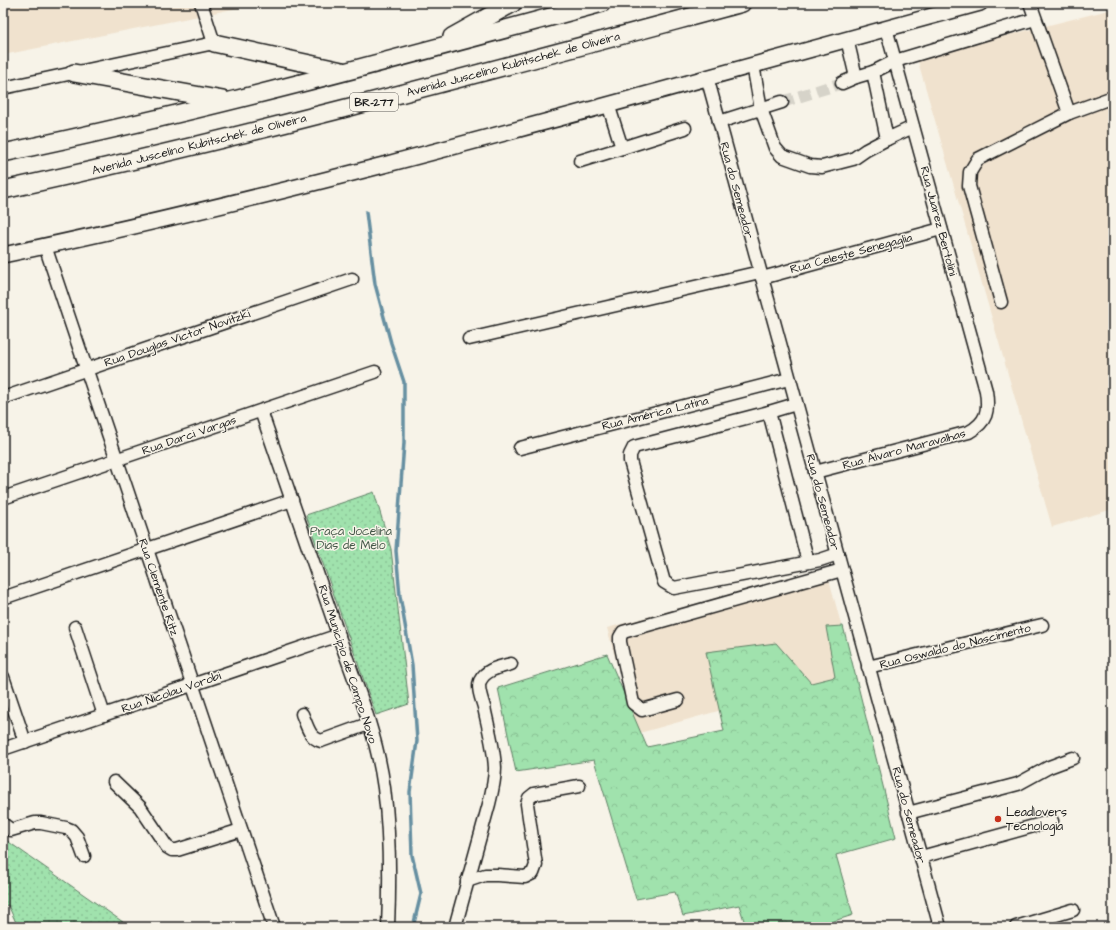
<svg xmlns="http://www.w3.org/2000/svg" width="1116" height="930" font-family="'Architects Daughter',sans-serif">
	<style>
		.built { fill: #f0e2ce }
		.forest { fill: url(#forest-crowns); stroke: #5e7f64 }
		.park { fill: url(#park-dots); stroke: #5e7f64 }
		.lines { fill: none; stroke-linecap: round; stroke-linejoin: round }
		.stream { stroke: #668fa1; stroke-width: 3.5 }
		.minor-tunnel { stroke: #d6d3c9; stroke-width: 12; stroke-dasharray: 12 6; stroke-linecap: butt }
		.minor-casing { stroke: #1c1c1c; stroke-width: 15 }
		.major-casing { stroke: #1c1c1c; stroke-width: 18 }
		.highway-casing { stroke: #1c1c1c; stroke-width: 20 }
		.minor { stroke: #f7f3e8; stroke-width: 12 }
		.major { stroke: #f7f3e8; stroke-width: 15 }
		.highway { stroke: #f7f3e8; stroke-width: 17 }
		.poi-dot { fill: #c8321e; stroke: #f7f3e8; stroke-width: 1.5 }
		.labels { text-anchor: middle; stroke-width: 3; stroke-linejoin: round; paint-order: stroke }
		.shield { fill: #f7f3e8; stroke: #5e5c59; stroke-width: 1 }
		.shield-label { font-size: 11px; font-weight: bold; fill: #1c1c1c }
		.street-label { font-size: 12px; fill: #1c1c1c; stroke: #f7f3e8 }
		.park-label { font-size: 12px; fill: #445748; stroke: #f7f3e8 }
		.poi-label { font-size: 12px; fill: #1c1c1c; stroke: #f7f3e8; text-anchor: start }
	</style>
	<defs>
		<pattern id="forest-crowns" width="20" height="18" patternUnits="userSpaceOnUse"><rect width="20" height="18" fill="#a0e2ad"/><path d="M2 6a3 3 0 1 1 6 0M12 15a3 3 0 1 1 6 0" fill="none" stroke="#89c194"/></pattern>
		<pattern id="park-dots" width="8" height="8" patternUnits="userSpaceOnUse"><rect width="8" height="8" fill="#a0e2ad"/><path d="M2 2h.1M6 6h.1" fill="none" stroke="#89c194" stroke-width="1.8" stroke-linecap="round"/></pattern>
	</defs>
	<rect width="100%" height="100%" fill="#f7f3e8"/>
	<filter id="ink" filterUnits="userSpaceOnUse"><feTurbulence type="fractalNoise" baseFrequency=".025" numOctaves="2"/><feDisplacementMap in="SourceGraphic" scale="8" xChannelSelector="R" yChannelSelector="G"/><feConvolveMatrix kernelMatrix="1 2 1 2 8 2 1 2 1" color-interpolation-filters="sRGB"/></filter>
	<g filter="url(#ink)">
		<!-- built -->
		<g class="built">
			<path d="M3,3H263L3,55Z"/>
			<path d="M1113,9V509L1052,527L917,58Z"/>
			<path d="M826,568L854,673L636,734L607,628Z"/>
		</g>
		<!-- forest -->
		<path class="forest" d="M843,626L896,838L836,855L853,915L815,927H746L739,905L683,916L675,892L636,899L594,760L516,772L498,688L607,654L647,747L724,731L706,652L776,643L811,683L835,677L826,627Z"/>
		<!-- park -->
		<g class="park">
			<path d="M374,492L391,549L409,704L376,715L306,515Z"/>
			<path d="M3,838L130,927H18L8,905L3,906Z"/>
		</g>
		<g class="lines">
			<!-- stream -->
			<path class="stream" d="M366,212L375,284L391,343L404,382V443L396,551L400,596L412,665L417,741L410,792L412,855L421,894L413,927"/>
			<!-- minor-tunnel -->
			<path class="minor-tunnel" d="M782,102L842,83"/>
			<!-- minor casing -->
			<g class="minor-casing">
				<g id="minor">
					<path d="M1030,3L1069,113"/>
					<path d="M847,39L856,77"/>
					<path d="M753,65L761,109L775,148L782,156L810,166L822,167L853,159L866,150L887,139"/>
					<path d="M873,72L895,61L1035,19"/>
					<path d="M707,77L940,927"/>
					<path d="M842,83L856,77L873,72L887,139L913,127"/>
					<path d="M3,88L214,43L201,3"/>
					<path d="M608,104L622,148L685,128"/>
					<path d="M719,122L782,102"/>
					<path d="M580,161L622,148"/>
					<path d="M45,246L274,927"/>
					<path d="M762,278L941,229"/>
					<path d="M1001,302L969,186L970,172L978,159L1069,113L1113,97"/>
					<path d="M469,339L760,272"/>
					<path d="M3,398L352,279"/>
					<path d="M796,404L769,412L634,447L630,455V461L664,582L674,588L820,560L838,554"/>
					<path d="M261,411C287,485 312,560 338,634C356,684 377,735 384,788C390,834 390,881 388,927"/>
					<path d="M769,412L808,562"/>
					<path d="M520,448L789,379"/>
					<path d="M815,472L969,432C987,422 989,411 986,391L886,28"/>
					<path d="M3,498L375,372"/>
					<path d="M3,598L292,500"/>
					<path d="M75,627L104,715"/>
					<path d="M868,667L1042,625"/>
					<path d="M3,677L25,742"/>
					<path d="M678,700L642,710L633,703L620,642V637L623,632L842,570"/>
					<path d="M302,714C307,725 309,738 321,741L368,724"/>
					<path d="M3,749L339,635"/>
					<path d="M114,782L140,807L167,847L172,850H177L241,830"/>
					<path d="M908,813L1018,784L1049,767L1073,758"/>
					<path d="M3,824L11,830L35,823H41L66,828L71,830L77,837L84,856"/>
					<path d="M921,857L1052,821"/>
					<path d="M467,881L485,875H497L525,877L533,873L536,865L527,804L529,798L534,794L579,786"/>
					<path d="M455,927L489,804C492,792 495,780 495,768C494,747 488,727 484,707C482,700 477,688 480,681C486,669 500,667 511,664"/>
					<path d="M1016,927L1073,910"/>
				</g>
			</g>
			<!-- major casing -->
			<g class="major-casing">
				<path id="major" d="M3,255C332,186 655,91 980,3"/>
			</g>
			<!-- highway casing -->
			<g class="highway-casing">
				<g id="highway">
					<path d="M452,37L513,3"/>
					<path d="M214,43L342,71"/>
					<path d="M74,73L223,100"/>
					<path d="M3,153C204,111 403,57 602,3"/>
					<path d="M3,190C251,136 496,69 742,3"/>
				</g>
			</g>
			<!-- minor -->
			<use href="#minor" class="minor"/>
			<!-- major -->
			<use href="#major" class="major"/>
			<!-- highway -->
			<use href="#highway" class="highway"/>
		</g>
	</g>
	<!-- markers -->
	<circle class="poi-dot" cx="998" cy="819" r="4"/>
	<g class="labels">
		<!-- shield labels -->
		<rect class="shield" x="350" y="93" width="48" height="18" rx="3"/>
		<g class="shield-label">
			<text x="374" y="106">BR-277</text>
		</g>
		<!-- street labels -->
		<g class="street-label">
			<text transform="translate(513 64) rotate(-15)" y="4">Avenida Juscelino Kubitschek de Oliveira</text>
			<text transform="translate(199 144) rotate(-14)" y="4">Avenida Juscelino Kubitschek de Oliveira</text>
			<text transform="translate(737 190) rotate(75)" y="4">Rua do Semeador</text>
			<text transform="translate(939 221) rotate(75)" y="4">Rua Juarez Bertolini</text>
			<text transform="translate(851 253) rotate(-15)" y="4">Rua Celeste Senegaglia</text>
			<text transform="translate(177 338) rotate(-19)" y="4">Rua Douglas Victor Novitzki</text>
			<text transform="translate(655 413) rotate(-14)" y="4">Rua América Latina</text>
			<text transform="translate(189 435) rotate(-19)" y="4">Rua Darci Vargas</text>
			<text transform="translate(904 449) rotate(-15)" y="4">Rua Álvaro Maravalhas</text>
			<text transform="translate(823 502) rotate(75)" y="4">Rua do Semeador</text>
			<text transform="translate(159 587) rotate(71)" y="4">Rua Clemente Ritz</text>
			<text transform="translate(955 646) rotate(-14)" y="4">Rua Oswaldo do Nascimento</text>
			<text transform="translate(348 664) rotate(72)" y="4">Rua Município de Campo Novo</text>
			<text transform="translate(171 692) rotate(-19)" y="4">Rua Nicolau Vorobi</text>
			<text transform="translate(909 815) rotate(75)" y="4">Rua do Semeador</text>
		</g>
		<!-- park labels -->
		<g class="park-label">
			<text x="351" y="535">Praça Jocelina<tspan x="351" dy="14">Dias de Melo</tspan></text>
		</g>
		<!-- poi labels -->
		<g class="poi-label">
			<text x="1006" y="816">Leadlovers<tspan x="1006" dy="14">Tecnologia</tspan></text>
		</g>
	</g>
	<!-- margin -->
	<rect width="1116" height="930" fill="none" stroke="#f7f3e8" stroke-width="16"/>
	<rect x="8" y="8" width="1100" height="914" fill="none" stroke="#1c1c1c" stroke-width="1.5" filter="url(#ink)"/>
</svg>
